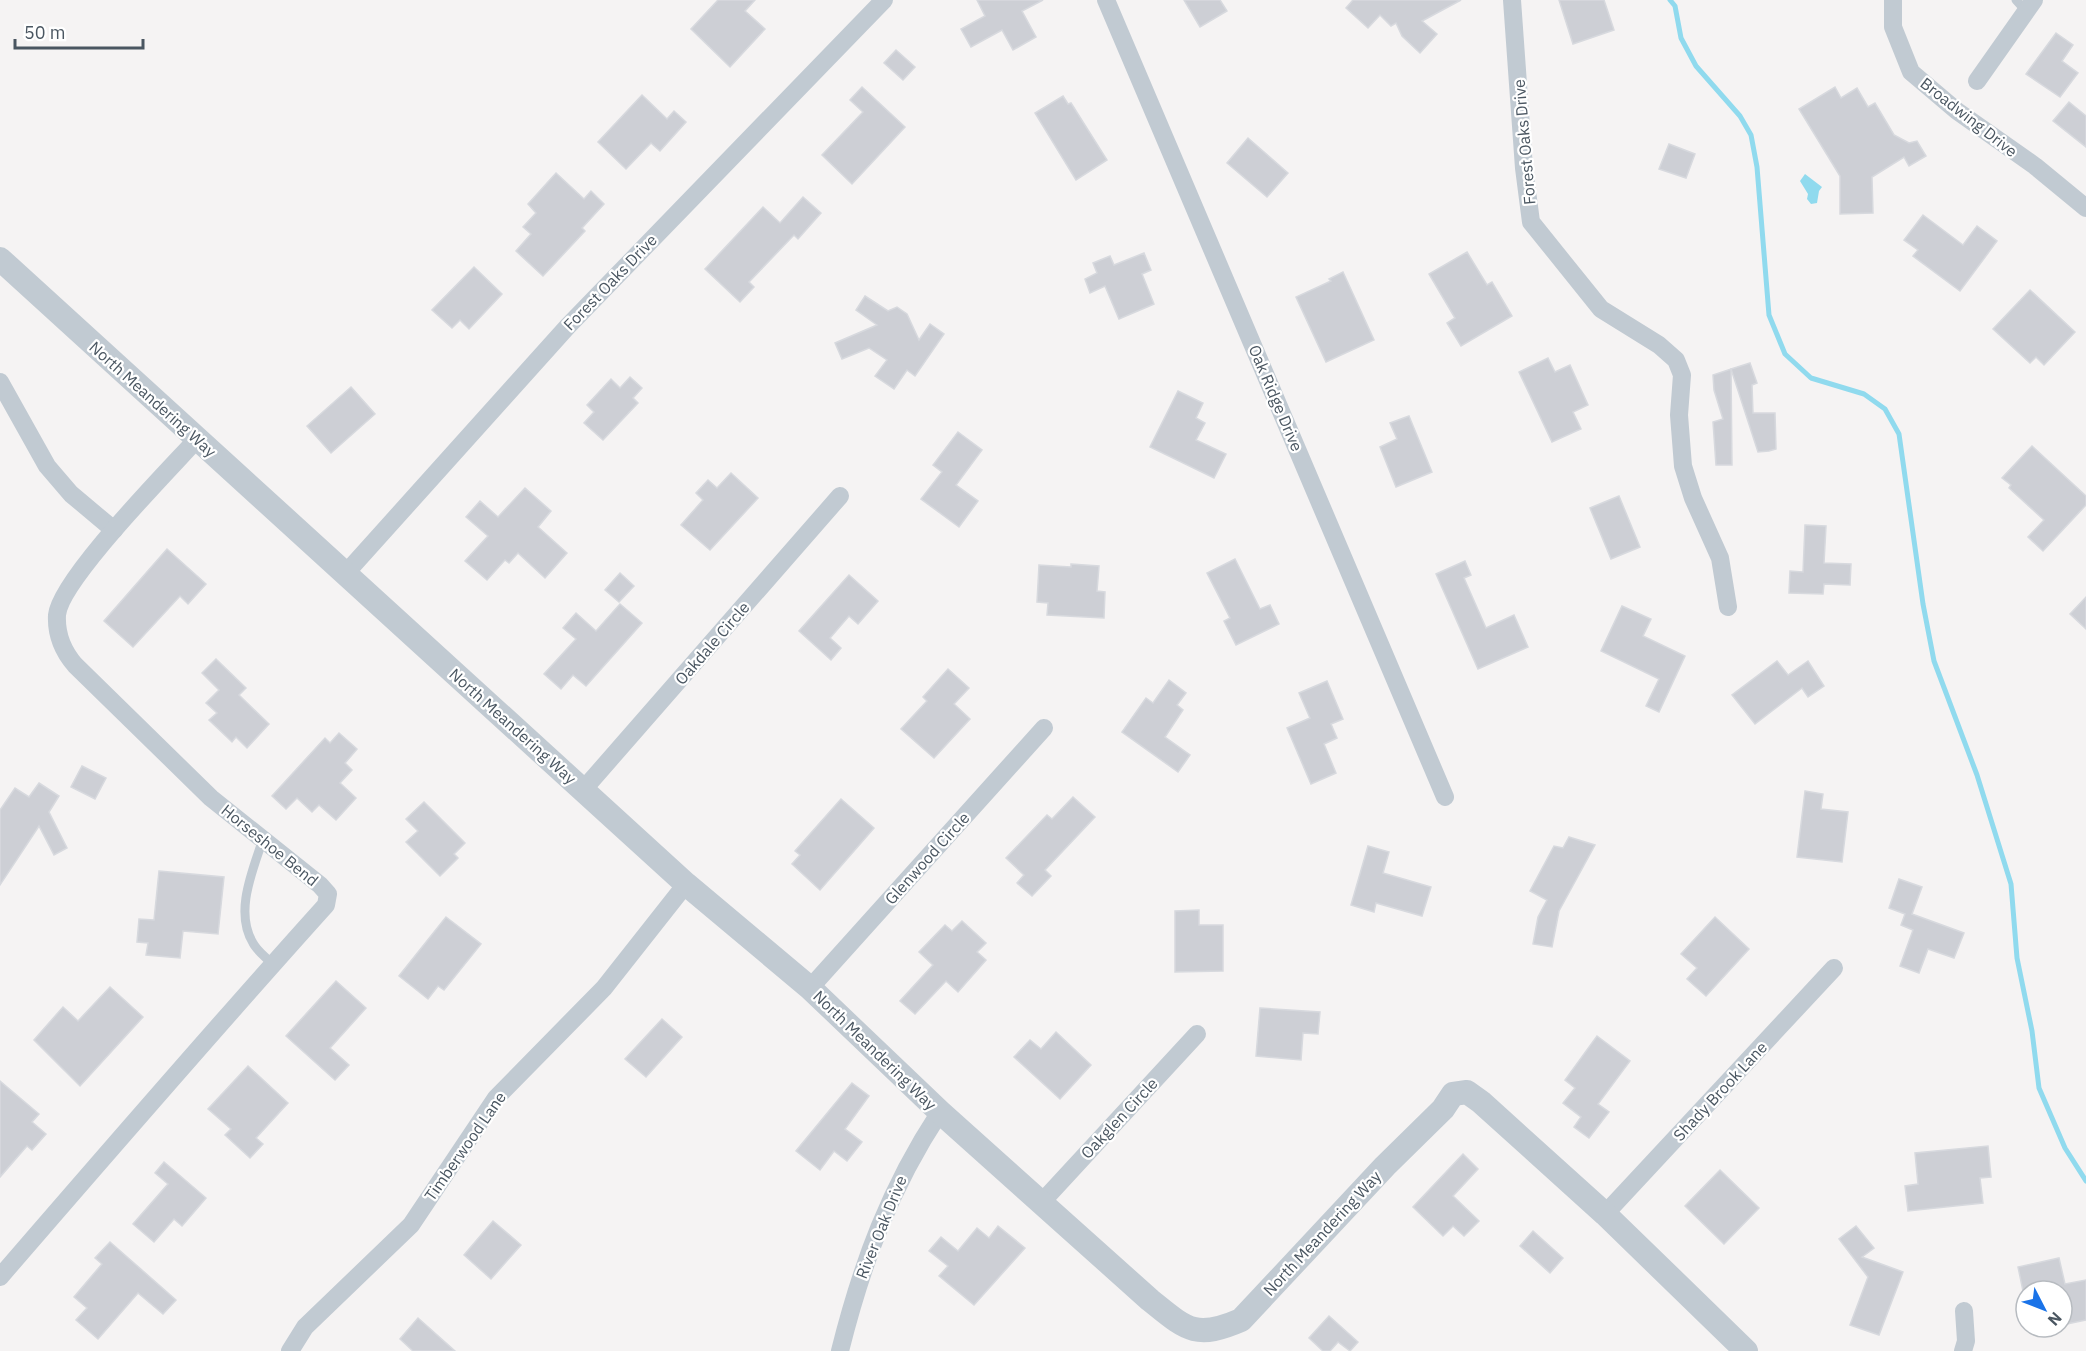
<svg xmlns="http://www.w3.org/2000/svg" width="2086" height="1351" font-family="'IBM Plex Sans',sans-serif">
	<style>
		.water { fill: #90daee }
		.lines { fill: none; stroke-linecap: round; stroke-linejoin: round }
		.stream { stroke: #90daee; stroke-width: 5 }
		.building { fill: #cdcfd5; stroke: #d7d9de; stroke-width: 1.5 }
		.service { stroke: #c1cad2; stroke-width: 9 }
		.minor { stroke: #c1cad2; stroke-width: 18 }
		.tertiary { stroke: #c1cad2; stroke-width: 24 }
		.labels { text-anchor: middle; stroke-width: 4.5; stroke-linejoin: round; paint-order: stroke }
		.street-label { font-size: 16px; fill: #4a5661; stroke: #fff }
	</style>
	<rect width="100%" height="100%" fill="#f5f3f3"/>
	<!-- water -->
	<path class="water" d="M1805,174L1822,187L1819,191L1817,203L1811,204L1807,199L1808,194L1800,181Z"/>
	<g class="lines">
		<!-- stream -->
		<path class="stream" d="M1670,0L1675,6L1681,38L1696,66L1740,116L1751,135L1757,167L1769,315L1785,354L1811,378L1864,394L1885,409L1899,434L1923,604L1934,661L1977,775L2011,884L2017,958L2032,1031L2039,1088L2065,1148L2086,1181"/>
	</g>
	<!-- building -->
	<g class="building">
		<path d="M718,0H755L745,11L765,29L730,67L691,29Z"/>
		<path d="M977,0H1043L1022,11L1036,37L1013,50L1002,30L971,47L961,29L985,16Z"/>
		<path d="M1184,0H1220L1227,11L1200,27Z"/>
		<path d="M1353,0H1461L1422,21L1437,34L1420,53L1402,36L1396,23L1391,26L1380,15L1368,28L1346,8Z"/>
		<path d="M1559,0H1604L1614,30L1573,44Z"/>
		<path d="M2056,33L2073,45L2062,61L2078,73L2060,97L2026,74Z"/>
		<path d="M896,50L915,67L903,80L884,63Z"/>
		<path d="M862,87L905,127L852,184L822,155L863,112L850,100Z"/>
		<path d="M1835,87L1841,98L1857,88L1868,107L1875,103L1894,135L1909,143L1917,141L1926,156L1909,166L1904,157L1872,177L1873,213L1840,214V176L1799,109Z"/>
		<path d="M642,95L667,119L674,111L686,122L660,151L651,143L626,169L598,142Z"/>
		<path d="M1063,96L1068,104L1071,103L1107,160L1076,180L1035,113Z"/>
		<path d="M2069,102L2086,116V147L2053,121Z"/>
		<path d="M1248,138L1288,173L1267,197L1227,163Z"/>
		<path d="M1669,144L1695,154L1686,178L1659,169Z"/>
		<path d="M556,173L584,199L591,191L604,204L582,228L585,231L543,276L516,251L531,234L523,227L536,213L528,204Z"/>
		<path d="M803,197L821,213L798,239L794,235L749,282L754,287L740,302L705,269L763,207L780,223Z"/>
		<path d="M1923,215L1963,245L1977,226L1997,241L1960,291L1913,256L1918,250L1904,240Z"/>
		<path d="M1467,252L1487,285L1492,282L1512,316L1461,346L1447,323L1455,318L1429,274Z"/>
		<path d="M1144,253L1151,270L1142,274L1154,304L1119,319L1105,286L1090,293L1085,279L1097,273L1093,263L1110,256L1114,265Z"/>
		<path d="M474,267L502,294L469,329L460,320L452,328L432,310Z"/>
		<path d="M1343,272L1374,340L1326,362L1296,297L1331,281L1329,279Z"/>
		<path d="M2030,290L2075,332L2044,365L2036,357L2030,363L1993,329Z"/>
		<path d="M865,296L888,311L897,307L907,314L919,340L930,324L944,334L915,376L907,370L894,389L875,376L887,360L869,348L842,359L835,343L877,325L856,310Z"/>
		<path d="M1548,358L1555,372L1570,365L1588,405L1573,412L1581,429L1552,442L1519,372Z"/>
		<path d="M1750,363L1757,383L1752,385L1753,413H1775L1776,449L1769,451L1758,452L1731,369Z"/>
		<path d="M1731,369L1732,465H1716L1713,422L1723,419L1714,390L1713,375Z"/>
		<path d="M630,377L642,388L633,398L638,403L603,440L584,423L594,412L587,405L611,379L620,388Z"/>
		<path d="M351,387L375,414L331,453L307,426Z"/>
		<path d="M1178,391L1203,403L1196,418L1205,423L1196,440L1226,454L1214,478L1150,447Z"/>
		<path d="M1409,416L1432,472L1396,487L1380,447L1397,439L1390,423Z"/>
		<path d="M958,432L982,450L956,485L978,501L959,527L921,499L942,472L933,465Z"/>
		<path d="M2032,446L2086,496V505L2043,551L2028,537L2044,520L2009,488L2011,485L2002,478Z"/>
		<path d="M731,473L758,498L710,550L681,525L703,500L696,493L708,480L717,488Z"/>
		<path d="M525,488L551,511L538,527L567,553L545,578L518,553L509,563L505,560L487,580L465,561L488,536L466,517L480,501L498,517Z"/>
		<path d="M1619,496L1640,547L1611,559L1590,508Z"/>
		<path d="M1805,525L1826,526L1824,563L1851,564L1850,585L1824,584L1823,594L1789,593L1790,571L1803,572Z"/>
		<path d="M167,549L206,584L188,604L180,596L133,647L104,621Z"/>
		<path d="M1235,559L1260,609L1270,605L1279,624L1236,645L1224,621L1230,618L1207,573Z"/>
		<path d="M1465,561L1471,575L1464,578L1486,628L1514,615L1528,647L1478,669L1436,574Z"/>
		<path d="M1071,564L1099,566L1097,591L1105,592L1104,618L1047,615L1048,603L1037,602L1039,565L1071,567Z"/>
		<path d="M620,573L634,586L619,602L605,590Z"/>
		<path d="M849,575L878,601L858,624L849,616L830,638L841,648L831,660L799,631Z"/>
		<path d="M2086,597V629L2070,614Z"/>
		<path d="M620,604L642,623L586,686L573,675L561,689L544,674L576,639L563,628L576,613L596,631Z"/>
		<path d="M1622,606L1651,619L1643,636L1685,656L1659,712L1646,706L1659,679L1601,651Z"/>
		<path d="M216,659L246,688L239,695L269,724L247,748L236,737L232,742L209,720L217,713L206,703L219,690L202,673Z"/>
		<path d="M1777,661L1788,675L1808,661L1824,686L1808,697L1802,688L1755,724L1732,695Z"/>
		<path d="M948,669L969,688L954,704L970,719L934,758L901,729L927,701L923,697Z"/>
		<path d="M1169,680L1186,693L1177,705L1183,710L1165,737L1190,755L1178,772L1122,732L1146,698L1153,703Z"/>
		<path d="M1327,681L1343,719L1331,724L1337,738L1324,744L1336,773L1311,784L1287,728L1310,718L1299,693Z"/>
		<path d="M339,733L357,749L345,763L352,770L340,783L356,798L336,820L319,805L312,812L297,798L286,809L272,796L325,738L330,743Z"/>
		<path d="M82,766L106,778L95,799L71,787Z"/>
		<path d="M39,783L59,796L49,812L67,848L54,855L39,826L0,885V810L15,788L29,797Z"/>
		<path d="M1805,791L1823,794L1821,809L1848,812L1842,862L1797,857Z"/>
		<path d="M1073,797L1095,817L1045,870L1051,876L1032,896L1017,883L1024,875L1006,858L1047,815L1052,819Z"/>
		<path d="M841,799L874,828L820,890L792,864L800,855L795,851Z"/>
		<path d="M424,802L465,843L454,854L458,858L440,876L406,842L418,831L406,819Z"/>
		<path d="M1569,837L1595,845L1559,911L1552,947L1533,944L1538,917L1547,900L1530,891L1554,846L1563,848Z"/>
		<path d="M1368,846L1389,852L1383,873L1431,887L1422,916L1376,903L1374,912L1351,905Z"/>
		<path d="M159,871L224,877L218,934L183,931L180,958L146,955L148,943L137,942L139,919L154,920Z"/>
		<path d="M1899,879L1922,887L1912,914L1964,933L1954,958L1928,949L1919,973L1900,966L1913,930L1901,925L1905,914L1889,908Z"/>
		<path d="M1199,910V925H1223V971L1175,972V911Z"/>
		<path d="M446,917L481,944L444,990L438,986L428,999L399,976Z"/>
		<path d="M1715,917L1749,949L1706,996L1687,979L1697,968L1681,954Z"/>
		<path d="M962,921L986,943L977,952L986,960L958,992L946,981L915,1014L900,1001L933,965L919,952L945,925L952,931Z"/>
		<path d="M336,981L366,1008L330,1048L349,1065L335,1080L286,1036Z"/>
		<path d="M110,987L143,1017L80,1086L34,1040L63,1007L78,1021Z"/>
		<path d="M1260,1008L1320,1012L1318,1034L1303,1033L1301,1060L1256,1056Z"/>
		<path d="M662,1019L682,1037L646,1077L625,1059Z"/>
		<path d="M1056,1032L1091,1065L1060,1099L1014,1057L1030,1040L1041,1049Z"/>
		<path d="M1597,1036L1630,1061L1598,1104L1609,1112L1589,1138L1574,1127L1581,1117L1563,1103L1575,1088L1565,1080Z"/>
		<path d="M248,1066L288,1103L256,1138L263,1144L250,1158L225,1135L231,1129L208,1109Z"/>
		<path d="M0,1081L39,1114L32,1122L46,1134L32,1150L27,1146L0,1177Z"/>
		<path d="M852,1083L869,1096L845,1129L862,1142L847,1161L834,1151L820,1170L796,1151Z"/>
		<path d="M1988,1146L1991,1177L1980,1178L1983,1203L1908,1211L1905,1186L1918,1184L1915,1153Z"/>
		<path d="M1463,1154L1478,1169L1453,1196L1479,1221L1464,1236L1453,1226L1443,1236L1413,1207Z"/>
		<path d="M164,1162L206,1198L182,1226L174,1219L154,1242L133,1224L168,1184L155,1173Z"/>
		<path d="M1720,1170L1759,1208L1724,1244L1685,1206Z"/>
		<path d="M493,1221L521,1245L491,1279L464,1255Z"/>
		<path d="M998,1226L1025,1248L974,1305L939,1276L948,1266L929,1251L941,1237L958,1251L977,1228L989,1238Z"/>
		<path d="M1856,1226L1874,1248L1862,1257L1903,1272L1879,1335L1850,1325L1868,1277L1839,1239Z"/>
		<path d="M1533,1231L1563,1258L1550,1273L1520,1246Z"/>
		<path d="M110,1242L176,1300L163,1314L138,1293L98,1339L76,1320L87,1308L74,1297L102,1264L95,1258Z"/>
		<path d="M2059,1258L2065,1284L2086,1280V1320L2062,1325V1291H2023L2018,1267Z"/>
		<path d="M1329,1316L1358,1342L1350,1351L1338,1342L1330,1351H1323L1309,1338Z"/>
		<path d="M418,1318L455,1351H413L400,1339Z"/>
	</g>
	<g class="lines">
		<!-- service -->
		<g class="service">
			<path d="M2016,0L2026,11"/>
			<path d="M263,839C253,870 234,912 253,943C257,951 266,957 272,964"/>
		</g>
		<!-- minor -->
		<g class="minor">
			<path d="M1106,0L1445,797"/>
			<path d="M1512,0L1524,168L1531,222L1601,309L1659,345L1676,360L1682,375L1679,415L1683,466L1693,498L1720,558L1728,607"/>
			<path d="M1893,0V27L1911,72L1957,111L2035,166L2086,208"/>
			<path d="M1977,81L2034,0"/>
			<path d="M0,382L47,466L71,494L114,530"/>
			<path d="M346,573L568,326L884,0"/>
			<path d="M583,790L840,496"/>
			<path d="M810,988L1044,728"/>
			<path d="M1041,1203L1197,1034"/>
			<path d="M1605,1214L1834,968"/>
			<path d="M0,1277C108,1152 216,1027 326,905L328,894L320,885L211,798L75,665C63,651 56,634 57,615C60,580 169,470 197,439"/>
			<path d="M290,1351L305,1327L411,1225L496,1098L604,988L686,884"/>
			<path d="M840,1351C862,1263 890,1188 940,1112"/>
			<path d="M1963,1351L1966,1341L1964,1311"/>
		</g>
		<!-- tertiary -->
		<path class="tertiary" d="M0,259L686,884L810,988L940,1112L1150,1300C1186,1329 1195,1340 1241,1320L1385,1166L1443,1109L1453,1094L1467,1092L1481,1102L1605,1214L1746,1351"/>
	</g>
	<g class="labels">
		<!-- street labels -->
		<g class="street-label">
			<text transform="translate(1969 117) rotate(38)" y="6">Broadwing Drive</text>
			<text transform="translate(1524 142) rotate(-95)" y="6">Forest Oaks Drive</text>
			<text transform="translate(610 282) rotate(-46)" y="6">Forest Oaks Drive</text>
			<text transform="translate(1276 398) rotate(67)" y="6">Oak Ridge Drive</text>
			<text transform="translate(153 399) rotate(42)" y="6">North Meandering Way</text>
			<text transform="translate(712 643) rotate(-49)" y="6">Oakdale Circle</text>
			<text transform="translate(513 726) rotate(42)" y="6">North Meandering Way</text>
			<text transform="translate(270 845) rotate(39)" y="6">Horseshoe Bend</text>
			<text transform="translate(927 858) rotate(-48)" y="6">Glenwood Circle</text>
			<text transform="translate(875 1050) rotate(44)" y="6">North Meandering Way</text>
			<text transform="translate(1720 1091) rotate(-47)" y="6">Shady Brook Lane</text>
			<text transform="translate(1119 1118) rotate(-47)" y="6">Oakglen Circle</text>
			<text transform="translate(465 1146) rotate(-55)" y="6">Timberwood Lane</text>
			<text transform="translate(881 1227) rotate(-68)" y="6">River Oak Drive</text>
			<text transform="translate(1322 1233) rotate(-47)" y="6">North Meandering Way</text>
		</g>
	</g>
	<!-- north arrow -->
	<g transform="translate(2044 1309) rotate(132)"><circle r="28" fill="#ffffff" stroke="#b7bbc0" stroke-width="1.5"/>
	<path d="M0-4.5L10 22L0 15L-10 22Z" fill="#1a73e8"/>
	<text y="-9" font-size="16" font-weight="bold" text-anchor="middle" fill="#4a5661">N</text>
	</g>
	<!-- scale -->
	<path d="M15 39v9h128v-9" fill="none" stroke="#4a5661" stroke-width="3"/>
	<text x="24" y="39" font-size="18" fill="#4a5661" stroke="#ffffff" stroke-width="4.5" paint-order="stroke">50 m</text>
</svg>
